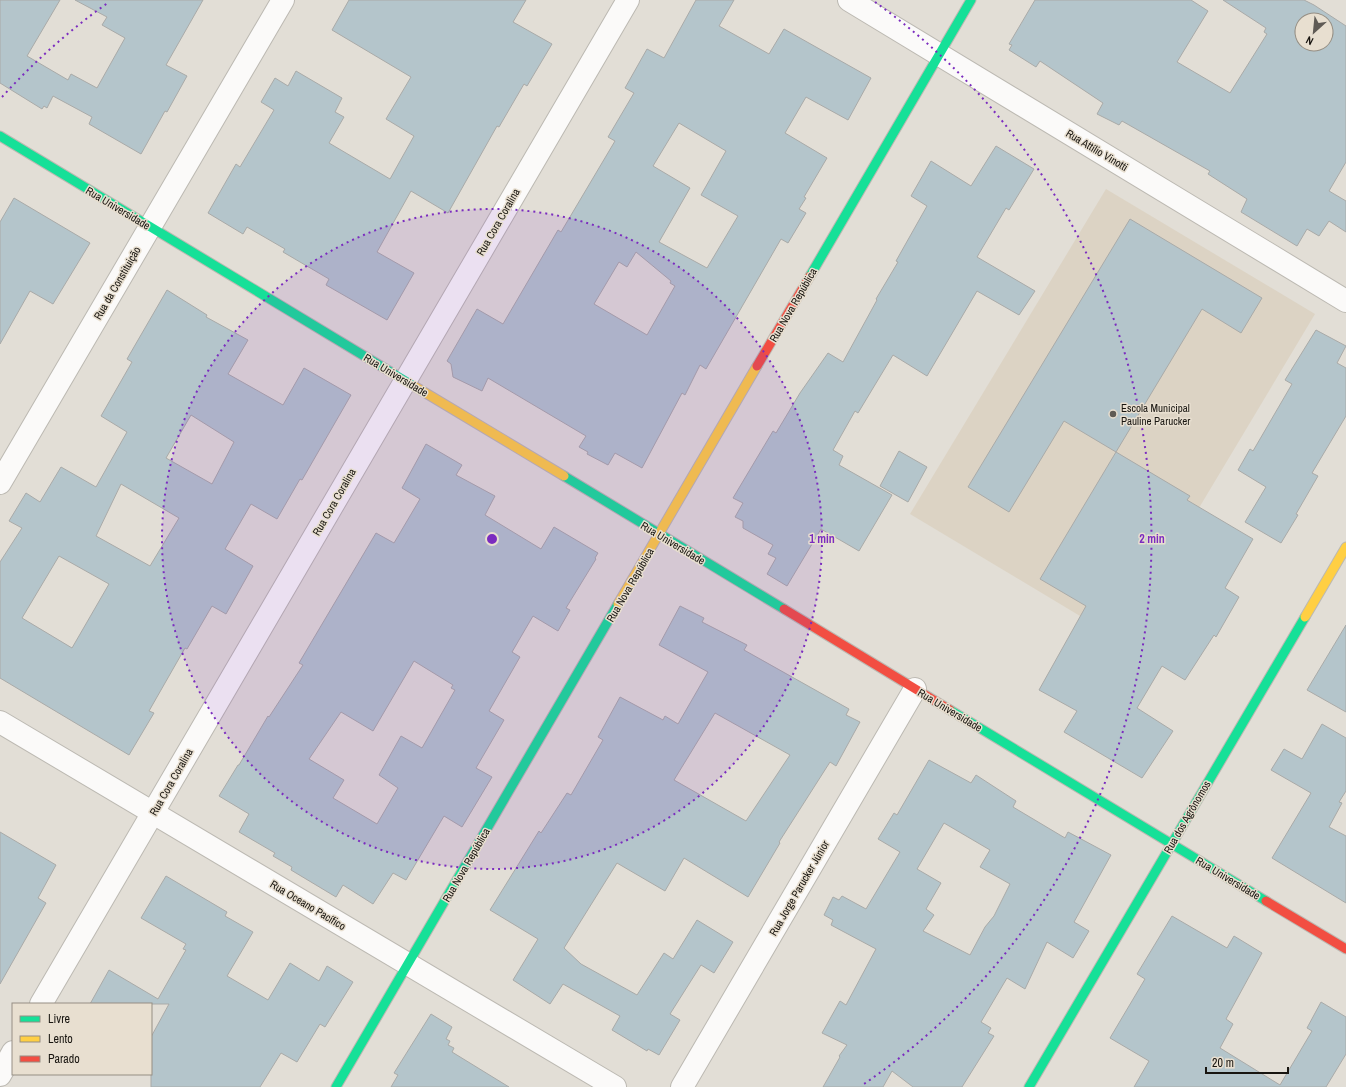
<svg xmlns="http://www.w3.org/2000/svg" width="1346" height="1087" font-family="'Archivo Narrow',sans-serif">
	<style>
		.built { fill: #dcd3c4 }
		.building { fill: #b4c5cb; stroke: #a9aaa8; fill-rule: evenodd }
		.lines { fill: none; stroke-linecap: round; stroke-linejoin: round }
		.street-casing { stroke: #bcb9b2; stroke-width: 24 }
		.fast-casing { stroke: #bcb9b2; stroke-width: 11 }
		.slow-casing { stroke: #bcb9b2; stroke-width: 11 }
		.jam-casing { stroke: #bcb9b2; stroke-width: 11 }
		.street { stroke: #fbfaf9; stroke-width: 22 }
		.fast { stroke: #16e098; stroke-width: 9 }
		.slow { stroke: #ffcf43; stroke-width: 9 }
		.jam { stroke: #f24e42; stroke-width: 9 }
		.ring { fill: none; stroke: #7b2cbf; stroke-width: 2; stroke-dasharray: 2 4 }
		.poi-dot { fill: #5f5b55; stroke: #e8dfd0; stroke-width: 1.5 }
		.labels { text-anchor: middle; stroke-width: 3; stroke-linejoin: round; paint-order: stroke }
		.street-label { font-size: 11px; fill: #181510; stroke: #e8dfd0 }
		.poi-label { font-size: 11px; fill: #181510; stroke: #e8dfd0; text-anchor: start }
		.centre { fill: #7b2cbf; stroke: #e8dfd0; stroke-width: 2 }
		.ring-label { font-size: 12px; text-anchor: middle; font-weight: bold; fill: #7b2cbf; stroke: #e8dfd0; stroke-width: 3; stroke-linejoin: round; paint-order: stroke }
	</style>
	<rect width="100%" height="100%" fill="#e2ded6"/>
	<!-- built -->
	<path class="built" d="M1106,189L1315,314L1120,640L910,514Z"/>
	<!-- building -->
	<g class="building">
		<path d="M0,0H60L27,56L68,80L71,74L97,88L125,38L102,25L107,17L75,0H203L166,65L187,76L167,112L165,111L141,154L89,124L92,117L53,96L47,108L44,106L42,109L0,83Z"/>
		<path d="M349,0H526L513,22L552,44L527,86L524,84L499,127L497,126L448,213L411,191L377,252L414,273L387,320L326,285L329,279L283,252L285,249L247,227L243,234L208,213L236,164L240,167L274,110L261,102L275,78L288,86L296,71L342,98L335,112L344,117L329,143L390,179L414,136L386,119L411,77L332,30Z"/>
		<path d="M696,0H734L719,26L769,54L784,29L871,78L848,120L806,97L785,133L827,158L804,197L806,198L799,209L806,213L788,243L781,239L706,369L700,365L685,395L682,393L642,468L615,453L608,465L587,454L588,452L579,447L586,436L488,378L482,391L453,377L451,364L447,361L477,309L503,324L558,230L561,232L615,141L608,137L634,93L625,88L647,49L664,58ZM679,123L726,151L701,195L738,216L707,268L659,242L690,188L653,166ZM636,252L671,281L670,283L675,286L647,335L594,304L619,262L627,267Z"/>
		<path d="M1035,0H1191L1208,11L1177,62L1230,93L1267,34L1264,32L1266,28L1223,0H1304L1314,5L1346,26V162L1329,191L1346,201V232L1329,221L1319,236L1307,229L1297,246L1241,212L1247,199L1208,174L1210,171L1122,121L1119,125L1097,114L1103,103L1040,61L1036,67L1009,50L1012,45L1009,44ZM1302,20H1326V44H1302Z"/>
		<path d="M996,146L1034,169L1009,210L1006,208L977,257L1035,291L1019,315L977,291L927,376L893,355L858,413L855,411L833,450L843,456L839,465L892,495L859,551L821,529L787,586L767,574L776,558L768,554L773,545L743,528V521L735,517L743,503L733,498L773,431L776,433L800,393L828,353L843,362L877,300L876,299L898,262L896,261L927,206L911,196L931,161L971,186Z"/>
		<path d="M14,198L90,243L53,304L30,291L0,344V222Z"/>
		<path d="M1130,219L1262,298L1241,333L1202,309L1116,452L1064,421L1009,512L968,487Z"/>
		<path d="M167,290L207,315L206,317L248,340L228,374L283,405L304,368L351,395L302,480L300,479L277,519L251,504L225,549L253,566L226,614L212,606L187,649L185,648L149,711L154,713L129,755L0,678V562L22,528L9,521L26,493L40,502L61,467L96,487L127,432L101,416L132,362L127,359ZM191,415L234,442L212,484L166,458ZM121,484L179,518L150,566L96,536ZM59,556L109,584L72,648L22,618Z"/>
		<path d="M1316,330L1346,346L1337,363L1346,368V416L1312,473L1318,476L1296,514L1298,515L1281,543L1245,522L1266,487L1238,470L1250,449L1253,451L1292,384L1285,380Z"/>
		<path d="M426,444L462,465L456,475L495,496L485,515L541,549L554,527L598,553L595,558L596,559L566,608L570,610L558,631L533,616L512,652L520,657L489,711L504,720L476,768L492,777L462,827L444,816L406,880L393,873L373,904L343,885L336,897L291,870L292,867L273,856L275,853L239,832L249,814L219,796L238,765H239L268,716L269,717L303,665L299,663L376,533L394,543L420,499L402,488ZM414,661L453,685L451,688L455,690L422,748L401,736L379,775L398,788L377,824L333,798L344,780L309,759L341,712L373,731Z"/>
		<path d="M899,451L927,467L908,502L880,486Z"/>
		<path d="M1116,452L1190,496L1187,500L1253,539L1225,588L1239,597L1216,637L1214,635L1185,680L1162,666L1137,708L1173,731L1142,778L1064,732L1077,711L1039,690L1086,606L1040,579Z"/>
		<path d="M680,606L704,618L702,622L747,645L744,650L849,709L846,715L860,722L836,766L830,762L779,842L780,843L748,897L684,858L665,891L617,863L564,948L581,964L637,995L664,953L673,959L697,920L733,942L714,973L701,965L670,1014L680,1020L659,1055L648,1049L647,1051L612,1030L620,1016L563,984L550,1004L513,980L538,939L490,910L539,831L541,833L567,793L571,795L603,740L598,737L620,697L663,720L665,716L678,724L708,672L659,645ZM715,713L790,755L746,821L674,780Z"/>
		<path d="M1346,625V712L1307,690Z"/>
		<path d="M1322,724L1346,738V791L1339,802L1342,803L1329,827L1346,836V903L1272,858L1311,793L1271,770L1284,749L1302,759Z"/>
		<path d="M929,760L971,783L976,775L1016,801L1013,807L1065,838L1068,832L1111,855L1074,922L1089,931L1073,958L1047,942L1025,989L1007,978L981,1022L991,1028L988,1033L994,1036L962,1087H913L892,1071L883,1087H823L840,1057L839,1056L847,1045L822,1033L840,1001L846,1005L876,949L831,925L833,920L824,915L833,897L839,900L842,896L866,909L900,852L878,839L894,813L897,815ZM944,823L990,850L980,867L1010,884L994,916L985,927L970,955L923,931L934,915L926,909L941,883L917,869Z"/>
		<path d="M0,832L56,865L38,898L46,903L0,984Z"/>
		<path d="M166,876L227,912L225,916L253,932L227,976L268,1000L290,963L319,981L327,966L353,982L325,1027L320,1024L297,1062L281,1053L260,1087H151V1037L169,1004H90L109,970L158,999L186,950L183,949L186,944L141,918Z"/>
		<path d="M1172,916L1227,948L1234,936L1262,953L1226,1019L1233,1024L1220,1048L1280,1085L1312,1031L1307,1028L1321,1002L1346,1017V1054L1326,1087H1134L1149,1061L1110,1038L1145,979L1137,974Z"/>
		<path d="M431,1014L452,1027L446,1039L450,1041L448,1045L454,1048L452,1052L509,1087H391L398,1075L394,1073Z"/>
	</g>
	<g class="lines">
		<!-- street casing -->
		<g class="street-casing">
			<g id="street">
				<path d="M849,0L1346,301"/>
				<path d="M0,483L283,0"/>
				<path d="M0,722L615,1087"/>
				<path d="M41,1004L628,0"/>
				<path d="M0,1075L13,1052"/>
				<path d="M682,1087L915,689"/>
			</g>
		</g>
		<!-- fast casing -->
		<g class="fast-casing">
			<g id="fast">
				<path d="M0,136L414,386"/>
				<path d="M810,276L971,0"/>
				<path d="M564,476L784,609"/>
				<path d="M950,710L1266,901"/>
				<path d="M336,1087L618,604"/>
				<path d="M1029,1087L1305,617"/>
			</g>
		</g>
		<!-- slow casing -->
		<g class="slow-casing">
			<g id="slow">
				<path d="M414,386L564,476"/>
				<path d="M618,604L757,366"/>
				<path d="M1305,617L1346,547"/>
			</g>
		</g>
		<!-- jam casing -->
		<g class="jam-casing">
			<g id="jam">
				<path d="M757,366L810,276"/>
				<path d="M784,609L950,710"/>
				<path d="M1266,901L1346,949"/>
			</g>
		</g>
		<!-- street -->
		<use href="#street" class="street"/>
		<!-- fast -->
		<use href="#fast" class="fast"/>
		<!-- slow -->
		<use href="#slow" class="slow"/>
		<!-- jam -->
		<use href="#jam" class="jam"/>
	</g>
	<!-- distance rings -->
	<circle cx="492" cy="539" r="330" fill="#7b2cbf" fill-opacity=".12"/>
	<g class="ring">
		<circle cx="492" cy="539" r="330"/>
		<path d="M2 97A660 660 0 0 1 109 2M875 2A660 660 0 0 1 861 1086"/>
	</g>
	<!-- markers -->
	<circle class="poi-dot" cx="1113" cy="414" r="4"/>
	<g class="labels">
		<!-- street labels -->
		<g class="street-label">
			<text transform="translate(1097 150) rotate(31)" y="4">Rua Attílio Vinotti</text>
			<text transform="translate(118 208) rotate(31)" y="4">Rua Universidade</text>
			<text transform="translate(498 222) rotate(-60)" y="4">Rua Cora Coralina</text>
			<text transform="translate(117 283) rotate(-60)" y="4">Rua da Constituição</text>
			<text transform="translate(793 305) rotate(-60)" y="4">Rua Nova República</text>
			<text transform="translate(396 375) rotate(31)" y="4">Rua Universidade</text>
			<text transform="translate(334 502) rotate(-60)" y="4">Rua Cora Coralina</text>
			<text transform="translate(673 543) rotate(31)" y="4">Rua Universidade</text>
			<text transform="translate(630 585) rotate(-60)" y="4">Rua Nova República</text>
			<text transform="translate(950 710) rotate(31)" y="4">Rua Universidade</text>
			<text transform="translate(171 782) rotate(-60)" y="4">Rua Cora Coralina</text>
			<text transform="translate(1187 817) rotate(-60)" y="4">Rua dos Agrônomos</text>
			<text transform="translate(466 865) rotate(-60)" y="4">Rua Nova República</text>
			<text transform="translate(1228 878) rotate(31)" y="4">Rua Universidade</text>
			<text transform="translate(799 888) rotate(-60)" y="4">Rua Jorge Parucker Júnior</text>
			<text transform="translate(308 905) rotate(31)" y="4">Rua Oceano Pacífico</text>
		</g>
		<!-- poi labels -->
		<g class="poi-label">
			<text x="1121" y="412">Escola Municipal<tspan x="1121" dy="13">Pauline Parucker</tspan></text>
		</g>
	</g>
	<circle cx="492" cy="539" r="6" class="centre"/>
	<g class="ring-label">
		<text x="822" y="543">1 min</text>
		<text x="1152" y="543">2 min</text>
	</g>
	<!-- legend -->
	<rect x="12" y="1003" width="140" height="72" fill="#e8dfd0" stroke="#958e83"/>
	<rect x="20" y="1016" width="20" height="6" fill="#16e098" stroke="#958e83"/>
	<text x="48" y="1023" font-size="12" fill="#181510">Livre</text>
	<rect x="20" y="1036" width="20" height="6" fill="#ffcf43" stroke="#958e83"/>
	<text x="48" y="1043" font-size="12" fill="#181510">Lento</text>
	<rect x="20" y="1056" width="20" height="6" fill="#f24e42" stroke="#958e83"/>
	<text x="48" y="1063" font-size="12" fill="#181510">Parado</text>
	<!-- north arrow -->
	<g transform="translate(1314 32) rotate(207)"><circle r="19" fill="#e8dfd0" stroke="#958e83"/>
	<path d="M0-3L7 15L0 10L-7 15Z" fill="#5f5b55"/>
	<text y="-6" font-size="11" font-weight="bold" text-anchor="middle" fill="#181510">N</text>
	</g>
	<!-- scale -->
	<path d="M1206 1067v6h82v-6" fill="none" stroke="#181510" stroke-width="2"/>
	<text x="1212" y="1067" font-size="12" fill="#181510" stroke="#e8dfd0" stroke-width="3" paint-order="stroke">20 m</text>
</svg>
